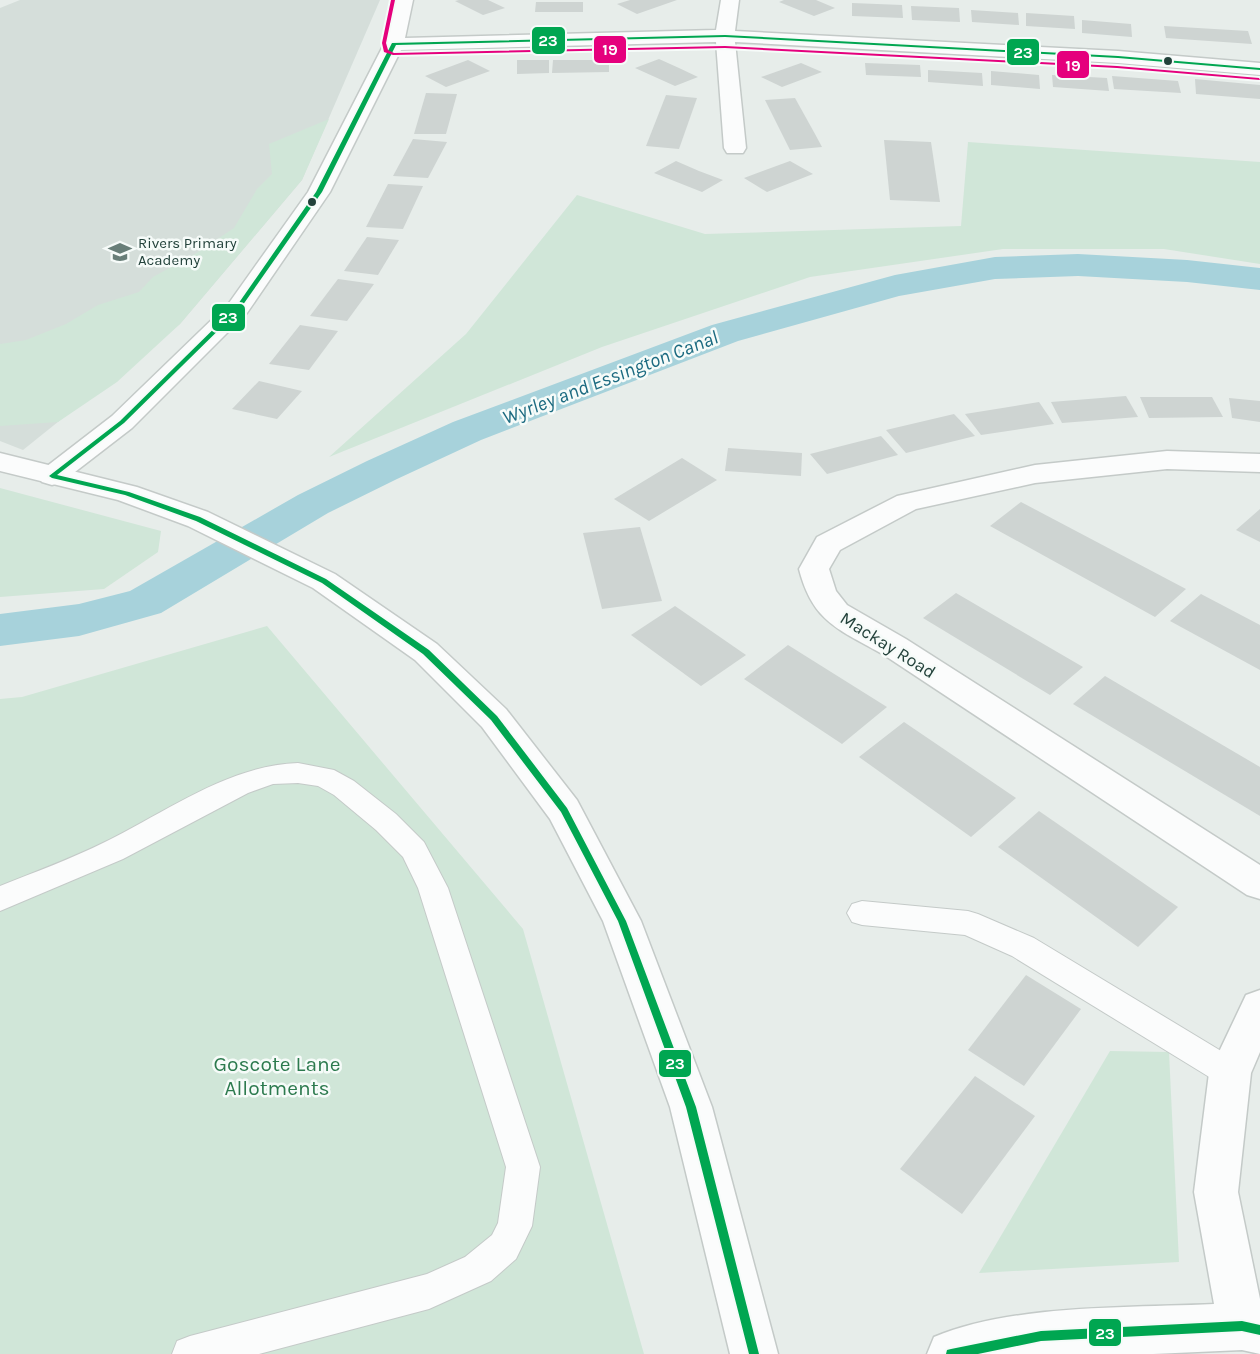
<svg xmlns="http://www.w3.org/2000/svg" width="1260" height="1354" font-family="Karla,sans-serif">
	<style>
		.built { fill: #d5deda }
		.green { fill: #d0e6d8 }
		.lines { fill: none; stroke-linecap: round; stroke-linejoin: round }
		.canal { fill: #a7d2db; fill-rule: evenodd }
		.building { fill: #ced4d2 }
		.service-casing { stroke: #c4cac8; stroke-width: 2 }
		.minor-casing { stroke: #c4cac8; stroke-width: 3 }
		.tertiary-casing { stroke: #c4cac8; stroke-width: 3 }
		.service { fill: #fbfcfc; fill-rule: evenodd }
		.minor { fill: #fbfcfc; fill-rule: evenodd }
		.tertiary { fill: #fbfcfc; fill-rule: evenodd }
		.bus-1-casing { stroke: #f6fbf9; stroke-width: 4 }
		.bus-2-casing { stroke: #f6fbf9; stroke-width: 4 }
		.bus-1 { fill: #00a651; fill-rule: evenodd }
		.bus-2 { fill: #e5007d; fill-rule: evenodd }
		.bus-dot { fill: #23423b; stroke: #f6fbf9; stroke-width: 2 }
		.labels { text-anchor: middle; stroke-width: 5; stroke-linejoin: round; paint-order: stroke }
		.far-poi-label { font-size: 15px; fill: #23423b; stroke: #f6fbf9; text-anchor: start }
		.street-label { font-size: 18px; fill: #23423b; stroke: #f6fbf9 }
		.water-label { font-size: 20px; font-style: italic; fill: #1b6a80; stroke: #f6fbf9 }
		.near-park-label { font-size: 21px; fill: #2c7a4e; stroke: #f6fbf9 }
		.line-badge { stroke: #f6fbf9; stroke-width: 2 }
		.badge-label { font-size: 16px; text-anchor: middle; font-weight: bold; fill: #fff }
	</style>
	<rect width="100%" height="100%" fill="#e7edea"/>
	<!-- built -->
	<path class="built" d="M20,0H380L302,180L180,324L23,450L0,441V8Z"/>
	<!-- green -->
	<g class="green">
		<path d="M329,119L302,180L180,324L117,382L58,422L0,426V344L26,340L66,324L98,305L139,292L153,277L195,254L234,228L257,189L272,174L269,144Z"/>
		<path d="M968,142L1260,162V264L1164,249H1003L810,277L602,347L329,457L466,334L577,195L705,234L961,226Z"/>
		<path d="M0,488L161,531L158,552L104,589L0,597Z"/>
		<path d="M267,626L523,929L644,1354H0V699L22,697Z"/>
		<path d="M1110,1051L1169,1052L1179,1262L979,1273Z"/>
	</g>
	<g class="lines">
		<!-- canal -->
		<path class="canal" d="M1078,254L1187,260L1260,268V290L1187,282L1078,276L995,279L899,296L738,341L481,440L397,479L328,513L161,613L79,636L0,646V614L79,604L130,591L298,495L367,461L453,422L712,325L895,275L995,257Z"/>
	</g>
	<!-- building -->
	<g class="building">
		<path d="M459,0H488L505,8L483,15L455,1Z"/>
		<path d="M630,0H677L637,14L617,4Z"/>
		<path d="M784,0H816L835,8L814,16L779,2Z"/>
		<path d="M536,2H583V12H535Z"/>
		<path d="M852,3L902,5L903,18L852,16Z"/>
		<path d="M911,6L959,8L960,22L912,20Z"/>
		<path d="M971,10L1018,13L1019,25L972,22Z"/>
		<path d="M1026,13L1074,16L1075,29L1026,26Z"/>
		<path d="M1082,20L1131,24L1132,37L1082,33Z"/>
		<path d="M1164,26L1248,31L1252,44L1166,38Z"/>
		<path d="M659,59L679,68L698,77L675,86L635,68Z"/>
		<path d="M468,60L490,71L446,87L425,76Z"/>
		<path d="M517,60H549V73L517,74Z"/>
		<path d="M553,60H609V72L552,73Z"/>
		<path d="M801,63L822,72L782,87L761,77Z"/>
		<path d="M865,63L920,65L921,77L866,75Z"/>
		<path d="M928,70L982,73L983,86L928,82Z"/>
		<path d="M991,71L1039,75L1040,89L991,85Z"/>
		<path d="M1052,75L1107,78L1109,91L1053,87Z"/>
		<path d="M1112,76L1178,81L1181,93L1114,89Z"/>
		<path d="M1195,79L1260,85V99L1196,94Z"/>
		<path d="M426,93L457,94L446,134H414Z"/>
		<path d="M666,95L697,98L679,149L646,146Z"/>
		<path d="M795,98L815,134L822,147L790,150L765,100Z"/>
		<path d="M413,139L447,142L428,178L393,176Z"/>
		<path d="M884,140L931,142L940,202L890,200Z"/>
		<path d="M676,161L699,171L723,180L702,192L654,173Z"/>
		<path d="M790,161L813,174L767,192L744,178Z"/>
		<path d="M388,184L423,186L403,229L366,227Z"/>
		<path d="M367,237L399,240L378,275L344,271Z"/>
		<path d="M338,279L374,284L347,321L310,316Z"/>
		<path d="M300,325L338,331L309,370L269,364Z"/>
		<path d="M259,381L302,391L277,419L232,409Z"/>
		<path d="M1126,396L1138,417L1062,423L1051,402Z"/>
		<path d="M1140,397H1212L1223,417L1149,418Z"/>
		<path d="M1229,398L1260,401V422L1232,418Z"/>
		<path d="M1039,402L1054,424L981,435L965,414Z"/>
		<path d="M954,414L975,436L906,453L886,430Z"/>
		<path d="M881,436L898,455L827,474L810,454Z"/>
		<path d="M728,448L802,453L801,476L725,471Z"/>
		<path d="M682,458L717,480L649,521L614,499Z"/>
		<path d="M1021,502L1186,589L1155,617L990,526Z"/>
		<path d="M1260,509V542L1236,530Z"/>
		<path d="M640,527L662,601L602,609L583,533Z"/>
		<path d="M956,593L1083,667L1050,695L923,618Z"/>
		<path d="M1201,594L1260,625V670L1170,621Z"/>
		<path d="M675,606L746,655L701,686L631,635Z"/>
		<path d="M788,645L887,707L842,744L744,679Z"/>
		<path d="M1105,676L1260,767V816L1073,704Z"/>
		<path d="M904,722L1016,798L971,837L859,757Z"/>
		<path d="M1039,811L1178,907L1138,947L998,847Z"/>
		<path d="M1026,975L1081,1009L1024,1086L968,1050Z"/>
		<path d="M975,1076L1035,1116L962,1214L900,1169Z"/>
	</g>
	<g class="lines">
		<!-- service casing -->
		<g class="service-casing">
			<g id="service">
				<path d="M298,763L334,770L354,781L396,814L424,842L448,888L540,1167L532,1226L516,1259L491,1281L429,1309L259,1354H172L177,1341L190,1336L427,1274L465,1257L492,1235L498,1223L506,1167L418,888L403,857L376,830L334,795L318,786L298,783L273,784L248,793L123,859L0,911V886C35,872 71,859 105,842C166,812 229,765 298,763Z"/>
				<path d="M862,901L968,911L978,914L1034,938L1241,1063L1246,1073L1241,1083L1230,1087L1219,1083L1012,956L965,935L862,925L852,922L847,913L852,904Z"/>
			</g>
		</g>
		<!-- minor casing -->
		<g class="minor-casing">
			<g id="minor">
				<path d="M395,0H413L405,38L716,30L721,0H739L735,31L1118,51L1260,63V75L1118,63L735,42L746,148L743,153H727L724,148L716,42L401,50L330,192L247,313L132,428L62,482L52,485L42,482L38,476L42,470L112,416L229,303L308,192L384,44Z"/>
				<path d="M1167,451L1260,454V472L1167,469L1035,483L916,509L840,550L829,569L836,591L847,605L906,639L1260,865V899L1247,895L884,655C839,629 813,623 799,569L817,537L897,496L1035,465Z"/>
				<path d="M1260,990V1052L1251,1073L1238,1192L1260,1299V1354L1242,1350L1153,1354H927L934,1337C1013,1304 1129,1308 1214,1304L1194,1192L1209,1073L1246,995Z"/>
			</g>
		</g>
		<!-- tertiary casing -->
		<g class="tertiary-casing">
			<path id="tertiary" d="M0,453L137,487L208,512L335,574L437,644L506,709L577,800L641,921L712,1107L778,1354H730L670,1107L603,921L550,819L482,727L415,660L313,588L188,526L118,500L0,471Z"/>
		</g>
		<!-- service -->
		<use href="#service" class="service"/>
		<!-- minor -->
		<use href="#minor" class="minor"/>
		<!-- tertiary -->
		<use href="#tertiary" class="tertiary"/>
		<!-- bus-1 casing -->
		<g class="bus-1-casing">
			<g id="bus-1">
				<path d="M725,35L1118,56L1260,68V70L1118,58L725,37L396,45L322,192L240,309L124,423L57,475L129,492L200,517L326,579L429,650L497,716L567,808L626,921L696,1107L759,1354H749L686,1107L618,921L561,812L491,720L423,654L322,583L196,521L125,495L52,478L49,476L120,421L236,307L316,192L392,43Z"/>
				<path d="M1242,1321L1260,1325V1335L1242,1331L1041,1341L978,1354H946L947,1350L951,1349L1041,1331Z"/>
			</g>
		</g>
		<!-- bus-2 casing -->
		<g class="bus-2-casing">
			<path id="bus-2" d="M391,0H395L386,43L388,50L394,53L725,46L1117,66L1259,78L1260,80L1117,68L725,48L393,55L384,52L382,43Z"/>
		</g>
		<!-- bus-1 -->
		<use href="#bus-1" class="bus-1"/>
		<!-- bus-2 -->
		<use href="#bus-2" class="bus-2"/>
	</g>
	<!-- icons -->
	<defs>
		<g id="school-bare" transform="scale(1.8)"><path d="M0-5L7-2L0 1L-7-2ZM-4 1L0 2.5L4 1V4Q0 6-4 4Z" fill="#687e78" stroke="#f6fbf9" stroke-width="2.5" paint-order="stroke"/></g>
	</defs>
	<g fill-rule="evenodd">
		<use href="#school-bare" x="120" y="252"/>
	</g>
	<!-- markers -->
	<g class="bus-dot">
		<circle cx="1168" cy="61" r="5"/>
		<circle cx="312" cy="202" r="5"/>
	</g>
	<g class="labels">
		<!-- far-poi labels -->
		<g class="far-poi-label">
			<text x="138" y="248">Rivers Primary<tspan x="138" dy="17">Academy</tspan></text>
		</g>
		<!-- street labels -->
		<g class="street-label">
			<text transform="translate(888 645) rotate(32)" y="6">Mackay Road</text>
		</g>
		<!-- water labels -->
		<g class="water-label">
			<text transform="translate(610 377) rotate(-21)" y="7">Wyrley and Essington Canal</text>
		</g>
		<!-- near-park labels -->
		<g class="near-park-label">
			<text x="277" y="1071">Goscote Lane<tspan x="277" dy="24">Allotments</tspan></text>
		</g>
	</g>
	<g class="line-badge">
		<rect x="531" y="26" width="35" height="29" rx="6" fill="#00a651"/>
		<rect x="593" y="35" width="34" height="29" rx="6" fill="#e5007d"/>
		<rect x="1006" y="38" width="34" height="28" rx="6" fill="#00a651"/>
		<rect x="1056" y="50" width="34" height="29" rx="6" fill="#e5007d"/>
		<rect x="211" y="303" width="35" height="29" rx="6" fill="#00a651"/>
		<rect x="658" y="1049" width="34" height="29" rx="6" fill="#00a651"/>
		<rect x="1088" y="1318" width="34" height="29" rx="6" fill="#00a651"/>
	</g>
	<g class="badge-label">
		<text x="548" y="46">23</text>
		<text x="610" y="55">19</text>
		<text x="1023" y="58">23</text>
		<text x="1073" y="71">19</text>
		<text x="228" y="323">23</text>
		<text x="675" y="1069">23</text>
		<text x="1105" y="1339">23</text>
	</g>
</svg>
